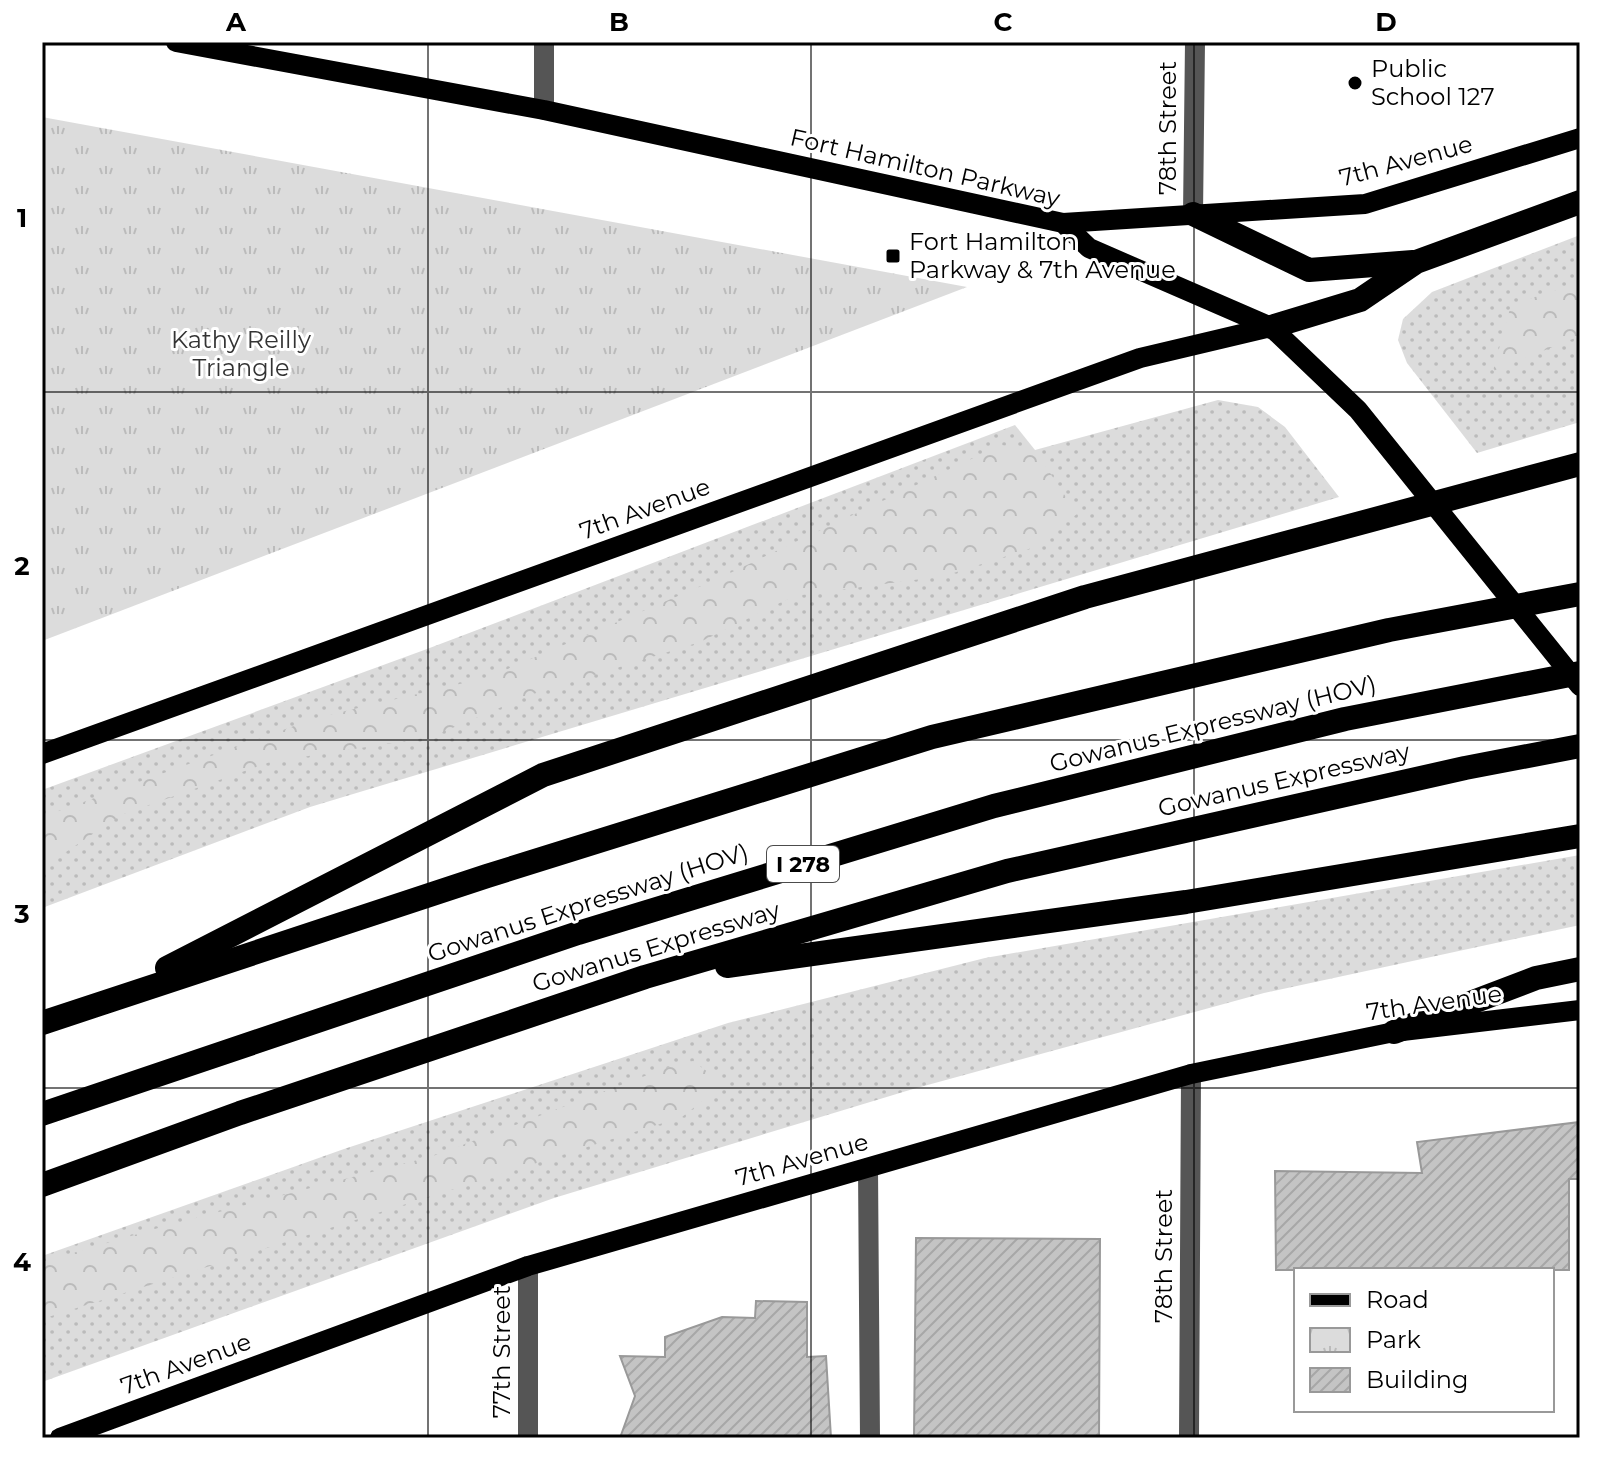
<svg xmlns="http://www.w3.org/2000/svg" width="1622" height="1480" font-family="Montserrat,sans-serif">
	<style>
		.grass { fill: url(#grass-dots) }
		.forest { fill: url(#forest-crowns) }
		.park { fill: url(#park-tufts) }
		.building { fill: url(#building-hatch); stroke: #999; stroke-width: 2 }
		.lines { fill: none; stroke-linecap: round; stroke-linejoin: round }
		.minor { stroke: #555; stroke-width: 20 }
		.major { stroke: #000; stroke-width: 20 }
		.highway { stroke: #000; stroke-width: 24 }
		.grid { fill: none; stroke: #000; stroke-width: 2; stroke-opacity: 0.55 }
		.poi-dot { fill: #000; stroke: #fff; stroke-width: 3 }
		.labels { text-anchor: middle; stroke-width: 6; stroke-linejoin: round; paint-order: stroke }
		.shield { fill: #fff; stroke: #4c4c4c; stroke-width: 2 }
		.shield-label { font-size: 22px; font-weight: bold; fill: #000 }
		.poi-label { font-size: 24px; fill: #000; stroke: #fff; text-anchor: start }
		.street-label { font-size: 24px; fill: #000; stroke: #fff }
		.park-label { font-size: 24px; fill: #333; stroke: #fff }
		.neatline { fill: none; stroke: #000; stroke-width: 3 }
		.grid-label { font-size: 26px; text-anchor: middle; font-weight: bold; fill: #000 }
	</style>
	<defs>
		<pattern id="grass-dots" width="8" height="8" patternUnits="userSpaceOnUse" patternTransform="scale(2)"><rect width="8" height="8" fill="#dcdcdc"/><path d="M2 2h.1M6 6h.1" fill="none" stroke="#bbb" stroke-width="1.8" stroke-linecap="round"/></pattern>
		<pattern id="forest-crowns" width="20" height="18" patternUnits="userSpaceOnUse" patternTransform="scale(2)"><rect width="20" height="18" fill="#dcdcdc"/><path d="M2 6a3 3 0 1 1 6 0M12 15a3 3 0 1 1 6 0" fill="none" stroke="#bbb"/></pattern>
		<pattern id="park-tufts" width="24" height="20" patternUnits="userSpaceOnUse" patternTransform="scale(2)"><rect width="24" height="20" fill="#dcdcdc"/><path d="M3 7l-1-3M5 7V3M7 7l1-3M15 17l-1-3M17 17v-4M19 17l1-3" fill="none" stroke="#bbb"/></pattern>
		<pattern id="building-hatch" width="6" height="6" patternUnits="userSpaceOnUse" patternTransform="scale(2)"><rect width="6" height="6" fill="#c4c4c4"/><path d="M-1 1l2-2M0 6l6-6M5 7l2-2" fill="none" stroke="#a7a7a7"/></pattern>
	</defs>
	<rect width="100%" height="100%" fill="#fff"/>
	<!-- grass -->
	<g class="grass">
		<path d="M1580,235V422L1477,453L1407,363L1398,340L1403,319L1432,292Z"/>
		<path d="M1218,400L1258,407L1285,427L1339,497L310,807L42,908V790L427,649L1015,425L1035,450Z"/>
		<path d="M1580,855V925L1264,993L913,1089L554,1198L42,1382V1256L344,1149L728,1023L985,958Z"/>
	</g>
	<!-- forest -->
	<g class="forest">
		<path d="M1580,282V336L1493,371L1511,305Z"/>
		<path d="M1001,445L1035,450L1077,514L1029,549L944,576L794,596L700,642L530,695L431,737L270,762L121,815L42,868V817L316,718L489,677L713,581Z"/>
		<path d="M693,1061L724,1084L682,1117L42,1319V1262L165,1226L433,1156L666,1068Z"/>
	</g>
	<!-- park -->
	<path class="park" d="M42,117L967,287L42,641Z"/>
	<!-- building -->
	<g class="building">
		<path d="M1580,1122V1179H1569V1270H1276L1275,1171L1422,1173L1417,1142Z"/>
		<path d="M916,1238L1100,1239L1099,1438H914Z"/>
		<path d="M756,1301L807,1302V1357L826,1356L831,1438H620L635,1396L620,1356L665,1357V1337L722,1317L755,1318Z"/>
	</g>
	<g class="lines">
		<!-- minor -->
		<g class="minor">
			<path d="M544,110V42"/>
			<path d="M1193,214L1195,42"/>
			<path d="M868,1168L870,1438"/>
			<path d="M528,1266V1438"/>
			<path d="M1189,1438L1191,1074"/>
		</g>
		<!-- major -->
		<g class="major">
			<path d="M176,42L544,110L1063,223L1089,248L1271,327L1358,410L1580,686"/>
			<path d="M1063,223L1365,204L1580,138"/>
			<path d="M42,754L1140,358L1271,327"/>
			<path d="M60,1438L528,1266L1191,1074L1394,1032L1580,1010"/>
		</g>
		<!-- highway -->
		<g class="highway">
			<path d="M1193,214L1309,270L1413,262"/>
			<path d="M1271,327L1360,300L1416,262L1580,202"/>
			<path d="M727,966L1186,902L1580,836"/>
			<path d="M167,968L543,775L1085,597L1580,464"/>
			<path d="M42,1023L487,876L932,737L1389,630L1580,594"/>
			<path d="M1394,1032L1536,978L1580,969"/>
			<path d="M42,1114L578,933L994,806L1345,719L1580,673"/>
			<path d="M42,1185L240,1113L645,977L1007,871L1465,768L1580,746"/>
		</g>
	</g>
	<!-- grid -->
	<path class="grid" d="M428,42V1438M811,42V1438M1194,42V1438M42,392H1580M42,740H1580M42,1088H1580"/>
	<!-- markers -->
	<g class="poi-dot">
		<circle cx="1355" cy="83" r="8"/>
		<rect x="885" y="248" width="16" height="16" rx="4"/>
	</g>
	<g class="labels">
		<!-- shield labels -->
		<rect class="shield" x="767" y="846" width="72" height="36" rx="6"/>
		<g class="shield-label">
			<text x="803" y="872">I 278</text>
		</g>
		<!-- poi labels -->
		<g class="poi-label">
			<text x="1371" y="77">Public<tspan x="1371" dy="28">School 127</tspan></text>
			<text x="909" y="250">Fort Hamilton<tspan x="909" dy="28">Parkway &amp; 7th Avenue</tspan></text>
		</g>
		<!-- street labels -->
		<g class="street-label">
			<text transform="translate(1168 128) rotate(-90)" y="8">78th Street</text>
			<text transform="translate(1406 161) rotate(-15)" y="8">7th Avenue</text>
			<text transform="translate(925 168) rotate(13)" y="8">Fort Hamilton Parkway</text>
			<text transform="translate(645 509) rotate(-20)" y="8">7th Avenue</text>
			<text transform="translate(1213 724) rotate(-14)" y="8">Gowanus Expressway (HOV)</text>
			<text transform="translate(1284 780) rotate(-13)" y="8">Gowanus Expressway</text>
			<text transform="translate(588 903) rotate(-18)" y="8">Gowanus Expressway (HOV)</text>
			<text transform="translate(656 947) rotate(-17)" y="8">Gowanus Expressway</text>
			<text transform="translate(1434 1003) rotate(-8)" y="8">7th Avenue</text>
			<text transform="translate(802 1160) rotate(-16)" y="8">7th Avenue</text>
			<text transform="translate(1164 1256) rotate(-90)" y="8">78th Street</text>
			<text transform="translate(502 1352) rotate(-90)" y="8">77th Street</text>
			<text transform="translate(186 1364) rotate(-20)" y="8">7th Avenue</text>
		</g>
		<!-- park labels -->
		<g class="park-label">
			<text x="241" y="348">Kathy Reilly<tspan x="241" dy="28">Triangle</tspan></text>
		</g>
	</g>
	<!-- border -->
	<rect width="1622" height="1480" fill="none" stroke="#ffffff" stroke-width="88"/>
	<!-- legend -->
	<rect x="1294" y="1268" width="260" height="144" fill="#ffffff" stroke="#999999" stroke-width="2"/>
	<rect x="1310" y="1294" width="40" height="12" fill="#000000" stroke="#999999" stroke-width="2"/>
	<text x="1366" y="1308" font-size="24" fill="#000000">Road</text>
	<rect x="1310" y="1328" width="40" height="24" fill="url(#park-tufts)" stroke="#999999" stroke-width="2"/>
	<text x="1366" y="1348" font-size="24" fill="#000000">Park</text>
	<rect x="1310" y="1368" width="40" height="24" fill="url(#building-hatch)" stroke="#999999" stroke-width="2"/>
	<text x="1366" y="1388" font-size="24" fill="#000000">Building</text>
	<rect x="44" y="44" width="1534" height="1392" class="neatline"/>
	<g class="grid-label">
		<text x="236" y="31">A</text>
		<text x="619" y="31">B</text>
		<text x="1003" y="31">C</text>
		<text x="1386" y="31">D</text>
		<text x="22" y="227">1</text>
		<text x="22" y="575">2</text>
		<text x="22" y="923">3</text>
		<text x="22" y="1271">4</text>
	</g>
</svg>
